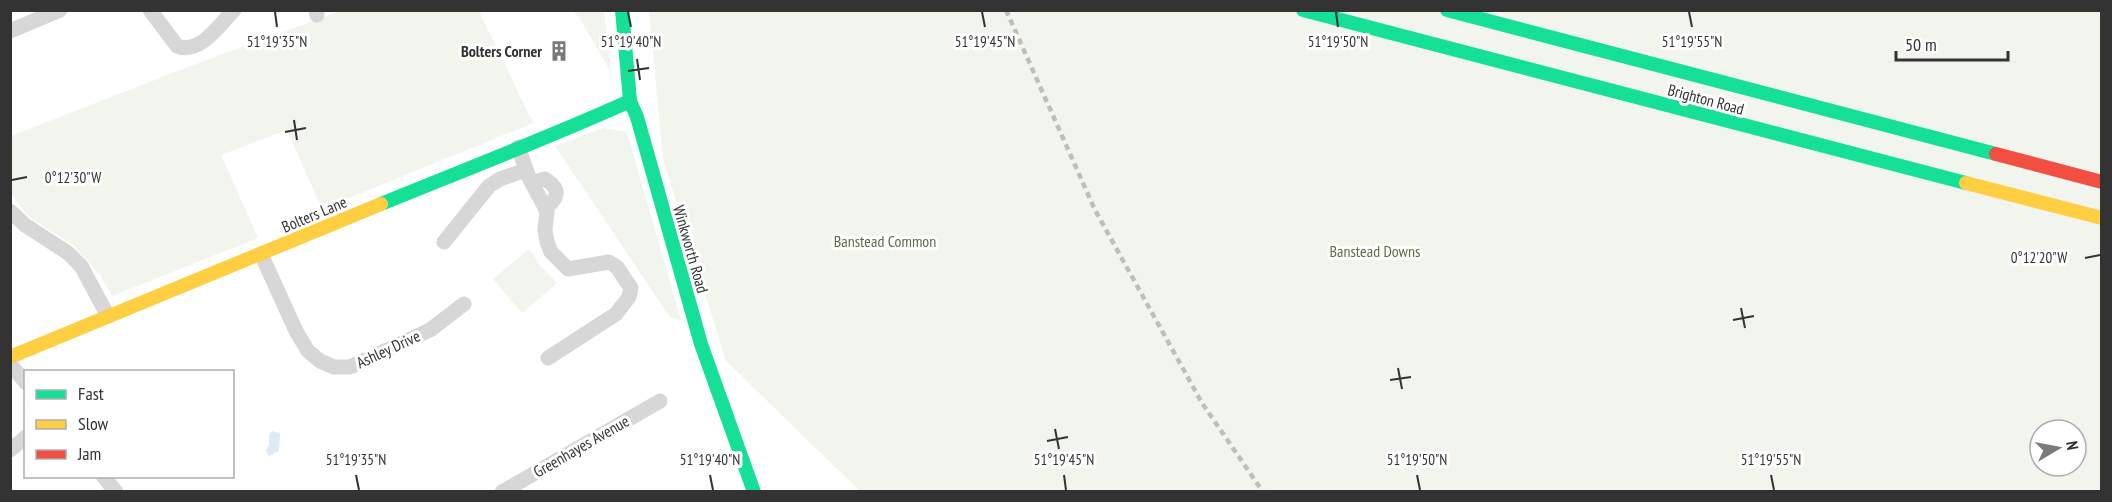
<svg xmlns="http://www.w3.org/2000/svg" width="2112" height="502" font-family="'PT Sans Narrow',sans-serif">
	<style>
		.green { fill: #f1f5ed; fill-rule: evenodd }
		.water { fill: #ddebf3 }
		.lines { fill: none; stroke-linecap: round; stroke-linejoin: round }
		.street { stroke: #d7d7d7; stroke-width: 15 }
		.fast { stroke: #16e098; stroke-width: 14 }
		.slow { stroke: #ffcf43; stroke-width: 14 }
		.jam { stroke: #f24e42; stroke-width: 14 }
		.rail { stroke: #bebebe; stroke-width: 4.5; stroke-dasharray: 6 4.5; stroke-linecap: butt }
		.ticks { fill: none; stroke: #333; stroke-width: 2 }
		.labels { text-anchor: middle; stroke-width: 6; stroke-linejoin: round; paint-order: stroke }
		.poi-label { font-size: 16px; font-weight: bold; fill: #333; stroke: #fff; text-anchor: end }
		.street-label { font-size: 16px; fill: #333; stroke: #fff }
		.park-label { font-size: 16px; fill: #56703f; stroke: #fff }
		.ticks-label { font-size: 15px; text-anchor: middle; fill: #333; stroke: #fff; stroke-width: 6; stroke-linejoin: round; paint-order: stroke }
	</style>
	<rect width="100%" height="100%" fill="#fff"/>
	<!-- green -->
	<g class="green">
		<path d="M340,11H479L533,123L322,209L287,130L221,155L258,238L112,296L100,275L74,246L29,217L11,194V136L183,69Z"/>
		<path d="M573,11H604L611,72L579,17Z"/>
		<path d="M649,11H2101V491H860L726,361L663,159ZM2040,430H2076V466H2040Z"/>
		<path d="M603,128L627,132L681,320L670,317L555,146Z"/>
		<path d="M529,249L540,265L557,283L522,313L493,279Z"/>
	</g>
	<!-- water -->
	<path class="water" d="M272,431L280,433L279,451L269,456L266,451L269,444V434Z"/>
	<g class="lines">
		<!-- street -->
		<g class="street">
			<path d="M150,10L177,46C200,55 219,25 234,10"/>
			<path d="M316,10L317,15"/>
			<path d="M10,31L60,10"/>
			<path d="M518,147L530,180L547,211L545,230L547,242L551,252L568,269L609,262L617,267L631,288L629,297L616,314L548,358"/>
			<path d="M532,183L545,179C561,189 559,198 545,208"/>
			<path d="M10,211L25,225L68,253L81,266L108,316"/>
			<path d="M444,242L489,186L500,179L526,170"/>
			<path d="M261,254L296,331L308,351L320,361L334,367H350L430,330L464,304"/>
			<path d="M10,364L26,383"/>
			<path d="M10,450L26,437"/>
			<path d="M103,476L116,492"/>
			<path d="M502,492L660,401"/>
		</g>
		<!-- fast -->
		<g class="fast">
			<path d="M622,10L630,101L637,117L701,344L754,492"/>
			<path d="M1303,10L1966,183"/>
			<path d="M1447,10L1996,154"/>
			<path d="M381,204C464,170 548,138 630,101"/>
		</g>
		<!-- slow -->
		<g class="slow">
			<path d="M1966,183L2102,218"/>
			<path d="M10,357L381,204"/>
		</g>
		<!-- jam -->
		<path class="jam" d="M1996,154L2102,182"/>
		<!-- rail -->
		<path class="rail" d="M1006,10L1095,210L1202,403L1263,492"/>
	</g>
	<!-- ticks -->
	<path class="ticks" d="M275,12L277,27M628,12L631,27M982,12L985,27M1336,12L1338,27M1689,12L1692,27M637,59L640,80M628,71L649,68M294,120L297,140M285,132L306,128M12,180L27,177M2085,258L2100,255M1741,308L1745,328M1733,320L1754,316M1398,368L1402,389M1390,380L1411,377M1055,429L1059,449M1047,441L1068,437M356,475L359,490M710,475L713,490M1064,475L1066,490M1417,475L1420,490M1771,475L1774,490"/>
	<!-- icons -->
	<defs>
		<g id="building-bare" transform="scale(1.62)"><path d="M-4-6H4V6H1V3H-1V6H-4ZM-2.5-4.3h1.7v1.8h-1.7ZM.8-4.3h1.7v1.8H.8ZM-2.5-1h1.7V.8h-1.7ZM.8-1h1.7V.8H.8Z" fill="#7a7a7a" stroke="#fff" stroke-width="2.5" paint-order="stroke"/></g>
	</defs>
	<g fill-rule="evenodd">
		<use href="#building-bare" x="559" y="51"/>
	</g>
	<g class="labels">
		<!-- poi labels -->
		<g class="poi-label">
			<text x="542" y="57">Bolters Corner</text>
		</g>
		<!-- street labels -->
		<g class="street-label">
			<text transform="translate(1706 99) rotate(15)" y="6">Brighton Road</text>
			<text transform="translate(314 214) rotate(-23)" y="6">Bolters Lane</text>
			<text transform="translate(691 249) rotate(74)" y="6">Winkworth Road</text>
			<text transform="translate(388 349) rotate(-25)" y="6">Ashley Drive</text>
			<text transform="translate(581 446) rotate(-30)" y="6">Greenhayes Avenue</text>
		</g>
		<!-- park labels -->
		<g class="park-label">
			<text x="885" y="247">Banstead Common</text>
			<text x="1375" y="257">Banstead Downs</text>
		</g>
	</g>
	<g class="ticks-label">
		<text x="277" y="47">51°19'35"N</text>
		<text x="631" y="47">51°19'40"N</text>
		<text x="985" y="47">51°19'45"N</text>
		<text x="1338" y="47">51°19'50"N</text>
		<text x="1692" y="47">51°19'55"N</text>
		<text x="73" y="183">0°12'30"W</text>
		<text x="2039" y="263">0°12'20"W</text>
		<text x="356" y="465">51°19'35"N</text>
		<text x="710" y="465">51°19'40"N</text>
		<text x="1064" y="465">51°19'45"N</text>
		<text x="1417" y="465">51°19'50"N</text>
		<text x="1771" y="465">51°19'55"N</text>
	</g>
	<!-- border -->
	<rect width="2112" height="502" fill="none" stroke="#333333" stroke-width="24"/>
	<!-- legend -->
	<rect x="24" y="370" width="210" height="108" fill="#ffffff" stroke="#adadad" stroke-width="1.5"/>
	<rect x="36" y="390" width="30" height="9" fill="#16e098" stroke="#adadad" stroke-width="1.5"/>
	<text x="78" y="400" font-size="18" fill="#333333">Fast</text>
	<rect x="36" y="420" width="30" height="9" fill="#ffcf43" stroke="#adadad" stroke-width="1.5"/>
	<text x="78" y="430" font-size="18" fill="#333333">Slow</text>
	<rect x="36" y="450" width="30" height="9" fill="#f24e42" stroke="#adadad" stroke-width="1.5"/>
	<text x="78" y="460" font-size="18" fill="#333333">Jam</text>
	<!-- north arrow -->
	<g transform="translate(2058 448) rotate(80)"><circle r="28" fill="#ffffff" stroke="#adadad" stroke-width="1.5"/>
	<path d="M0-4.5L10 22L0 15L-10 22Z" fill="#7a7a7a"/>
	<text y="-9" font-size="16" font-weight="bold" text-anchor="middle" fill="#333333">N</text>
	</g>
	<!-- scale -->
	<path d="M1896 51v9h112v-9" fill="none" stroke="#333333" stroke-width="3"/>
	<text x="1905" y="51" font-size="18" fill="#333333" stroke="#ffffff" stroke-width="4.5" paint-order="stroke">50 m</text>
</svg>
